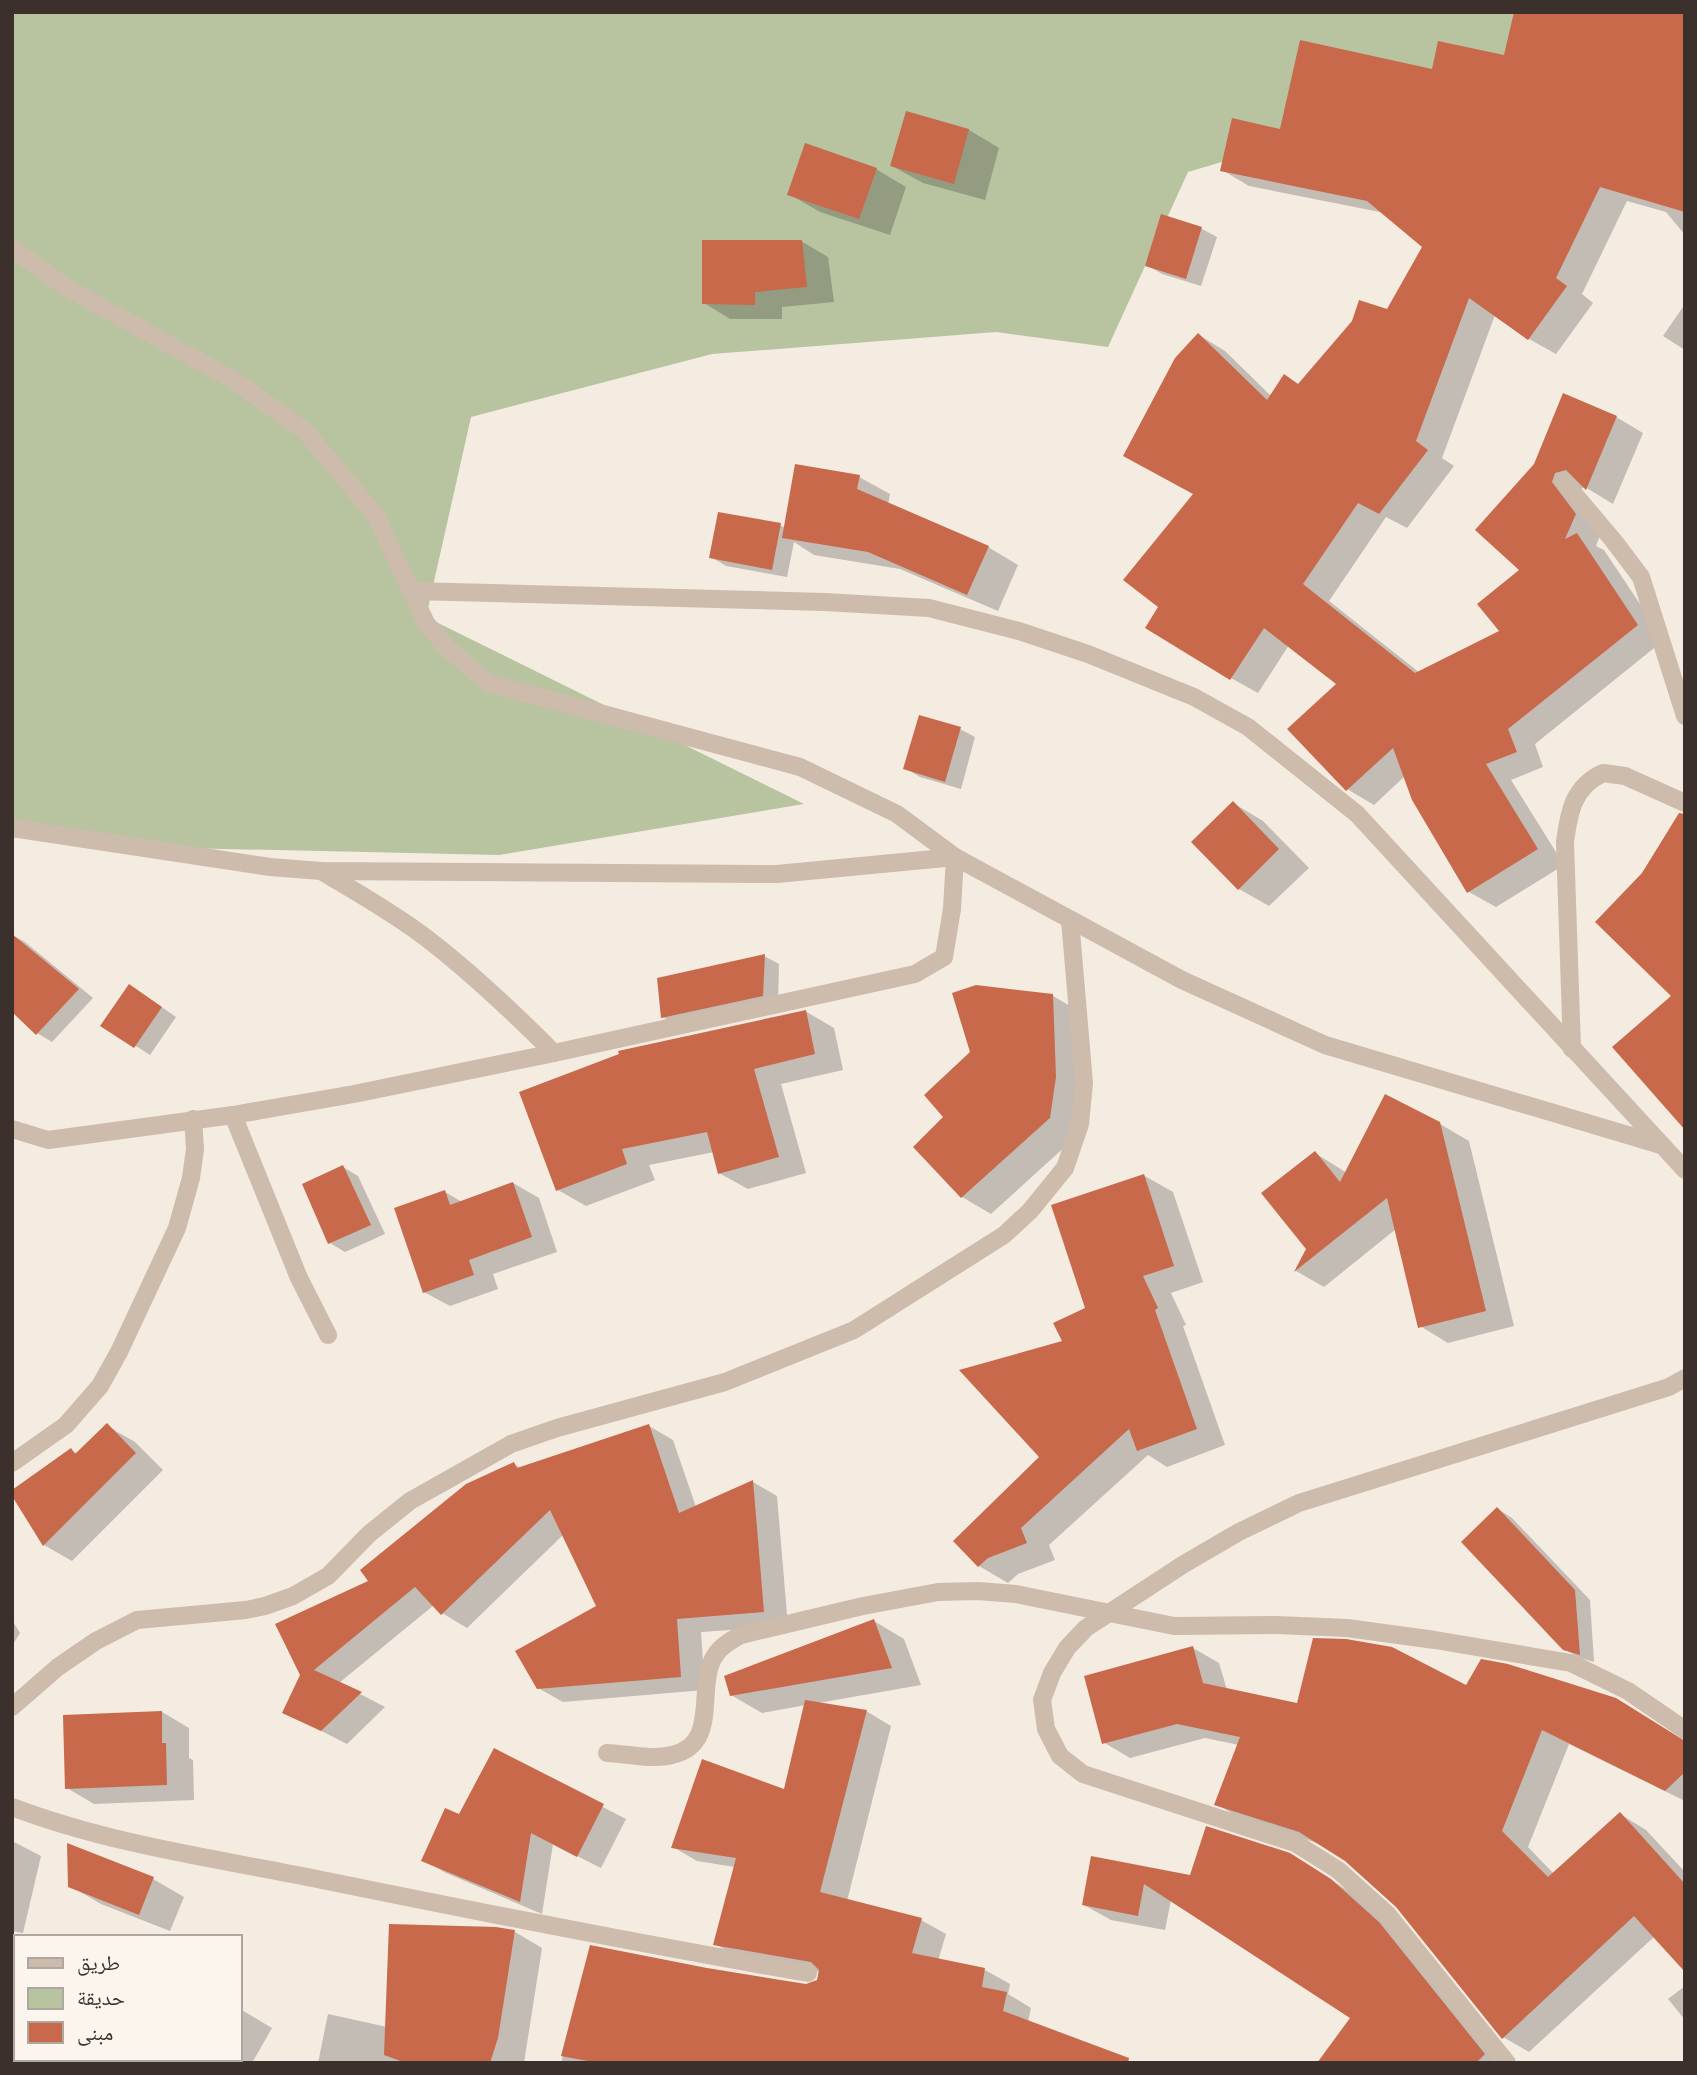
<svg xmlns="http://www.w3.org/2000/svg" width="1697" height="2075" font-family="Montserrat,'Noto Naskh Arabic',sans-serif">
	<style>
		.green { fill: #b8c4a0 }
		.shadow { fill: #0003 }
		.building { fill: #c8694b }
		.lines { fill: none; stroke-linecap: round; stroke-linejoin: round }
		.minor { stroke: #cdbbac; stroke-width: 18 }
	</style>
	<rect width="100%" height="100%" fill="#f4ebe1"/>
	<!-- green -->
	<path class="green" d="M12,12H1685L1507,77L1188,172L1108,347L996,332L712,354L471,417L426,617L804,804L499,855L136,847L12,831Z"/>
	<!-- shadow -->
	<g class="shadow">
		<path d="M1505,57L1685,82V235L1666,212L1627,201L1582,294L1593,303L1556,354L1529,339L1495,315L1442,458L1454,466L1407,528L1386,517L1329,601L1420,673L1502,632L1522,570L1477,530L1616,417L1643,433L1613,504L1585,487L1582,488L1578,499L1602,530L1596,546L1604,550L1664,640L1535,744L1543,767L1511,780L1564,865L1496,907L1469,892L1405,776L1374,805L1347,789L1339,684L1289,645L1258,693L1231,678L1160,606L1195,494L1199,335L1225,351L1271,396L1285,376L1300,385L1388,311L1424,246L1385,213L1249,186L1222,170L1282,131L1433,71Z"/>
		<path d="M907,113L969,130L999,148L985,200L923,183L892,166Z"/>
		<path d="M876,169L906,187L890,235L820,212L789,194Z"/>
		<path d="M1162,217L1202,229L1217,237L1201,286L1162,274L1147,265Z"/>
		<path d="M801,241L828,257L834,302L782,307V319H730L704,303Z"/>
		<path d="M1685,304V350L1663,336Z"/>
		<path d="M859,477L890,494L888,505L988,547L1018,565L998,611L900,569L814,555L794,542L787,577L726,566L711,557L780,525L785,528Z"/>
		<path d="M960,729L975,737L961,789L920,777L905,768Z"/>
		<path d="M1233,803L1263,821L1309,868L1269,906L1239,889Z"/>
		<path d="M12,935L25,942L93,998L52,1042L37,1033Z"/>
		<path d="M764,956L779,964L778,1004L678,1026L663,1017Z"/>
		<path d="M144,995L176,1017L150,1055L103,1025Z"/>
		<path d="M1053,996L1082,1013L1079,1134L991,1214L962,1197L946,1117Z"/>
		<path d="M805,1011L834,1028L843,1070L781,1084L806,1173L748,1189L719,1173L714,1152L649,1165L655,1180L586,1206L558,1190Z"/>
		<path d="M1440,1124L1469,1141L1514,1326L1448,1343L1420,1326L1396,1229L1324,1287L1296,1271L1308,1249L1315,1153L1347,1173Z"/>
		<path d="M343,1167L358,1176L385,1234L345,1252L330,1243Z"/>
		<path d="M1143,1175L1173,1192L1203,1282L1171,1293L1186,1325L1183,1326L1225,1445L1167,1467L1148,1455L1049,1545L1055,1560L1018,1574L1008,1583L979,1566L955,1541L1042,1457L1065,1343L1087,1309Z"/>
		<path d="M513,1183L539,1198L557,1252L493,1274L498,1289L450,1306L424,1292L445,1192L462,1202Z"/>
		<path d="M107,1426L135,1442L163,1470L72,1561L44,1545L12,1492L71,1450L78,1454Z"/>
		<path d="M649,1426L673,1440L696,1507L753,1482L777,1496L788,1626L701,1632L705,1690L563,1702L538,1688L598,1606L563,1535L467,1628L442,1613L434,1605L339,1683L385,1707L347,1744L284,1712L371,1581L514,1464L522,1469Z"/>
		<path d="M1498,1509L1512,1518L1590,1600L1594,1662L1580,1658L1564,1649Z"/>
		<path d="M12,1620L20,1633L12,1646Z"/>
		<path d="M874,1621L904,1639L921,1685L818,1703L866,1711L891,1726L847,1901L921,1920L946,1934L938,1961L985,1970L1010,1984L1008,1994L1031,2008L1028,2022L1109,2063H561L591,1947L707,1970L806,1986L819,1981L820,1972L740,1958L715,1944L735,1867L697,1861L673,1847L785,1791L806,1705L762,1713L731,1695Z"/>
		<path d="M1193,1648L1219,1663L1227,1690L1299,1705L1467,1687L1685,1742V1801L1569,1744L1528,1847L1554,1874L1620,1814L1646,1830L1685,1872V1970L1655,1936L1529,2052L1503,2037L1397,1906L1346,1860L1323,1845L1242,1819L1216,1804L1239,1745L1205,1738L1130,1758L1103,1742Z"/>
		<path d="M162,1712L189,1728V1758L193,1760L194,1800L94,1804L67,1788Z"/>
		<path d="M495,1751L626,1819L601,1868L553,1844L542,1914L446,1873L423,1860L460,1817Z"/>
		<path d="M12,1841L41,1856L23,1933L12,1931Z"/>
		<path d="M69,1846L153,1879L184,1897L170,1931L101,1904L70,1886Z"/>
		<path d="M1093,1858L1192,1877L1317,1871L1358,1897L1406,1939L1505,2063H1320L1352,2017L1171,1900L1165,1930L1111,1920L1084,1905Z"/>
		<path d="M515,1932L542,1948L524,2063H318L328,2014L387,2027Z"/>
		<path d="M1685,1986V2020L1668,1999Z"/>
		<path d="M240,2009L272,2028L252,2063H225L219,2059H240Z"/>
		<path d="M12,2040L16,2042V2059H38L43,2063H12Z"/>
	</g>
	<!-- building -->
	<g class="building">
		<path d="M1514,12H1685V212L1600,187L1556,278L1567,286L1528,340L1469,298L1416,441L1428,450L1379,514L1358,503L1303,584L1415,673L1499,631L1477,604L1519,570L1475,530L1534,464L1563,393L1617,416L1586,490L1566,470L1555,473L1552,482L1576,514L1565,539L1577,533L1638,625L1508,729L1517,752L1486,764L1538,849L1467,893L1412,800L1393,748L1346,791L1287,729L1336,684L1264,628L1230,680L1145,628L1158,607L1123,580L1193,494L1123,456L1175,358L1198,333L1267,400L1284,374L1298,384L1352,321L1359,300L1387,309L1422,247L1367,201L1220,171L1232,118L1280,129L1300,40L1432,69L1438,41L1504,55Z"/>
		<path d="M906,111L969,129L954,184L890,166Z"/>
		<path d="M805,143L877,168L859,219L787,195Z"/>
		<path d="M1161,214L1202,227L1186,279L1145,266Z"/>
		<path d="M702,240H802L807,287L755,292V305L702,304Z"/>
		<path d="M795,464L860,475L857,489L989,546L967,595L868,552L782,538Z"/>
		<path d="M718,512L781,523L772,570L709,558Z"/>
		<path d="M919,715L961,727L945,782L903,769Z"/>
		<path d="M1233,801L1279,849L1238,890L1191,842Z"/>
		<path d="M1679,813L1685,814V1130L1612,1047L1671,996L1595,922L1642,873Z"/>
		<path d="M12,934L79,989L36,1035L12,1012Z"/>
		<path d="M765,954L763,996L661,1018L657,978Z"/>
		<path d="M129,984L162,1007L134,1048L100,1026Z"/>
		<path d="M976,985L1053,994L1056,1077L1050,1118L961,1198L913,1147L943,1117L924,1095L970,1052L952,993Z"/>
		<path d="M806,1010L815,1054L754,1069L779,1157L718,1174L707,1132L622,1149L627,1164L556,1191L519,1092L619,1054L618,1051Z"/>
		<path d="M1385,1094L1440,1122L1486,1311L1418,1328L1387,1198L1294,1272L1306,1249L1261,1193L1315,1151L1340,1182Z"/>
		<path d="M343,1165L371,1225L328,1244L302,1184Z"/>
		<path d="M1144,1174L1174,1266L1143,1276L1158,1308L1155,1310L1197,1429L1137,1451L1129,1429L1021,1528L1027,1543L988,1558L978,1567L953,1541L1039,1457L959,1370L1062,1341L1053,1323L1085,1308L1051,1205Z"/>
		<path d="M513,1182L532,1237L469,1260L474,1275L423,1293L394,1208L445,1190L450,1205Z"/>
		<path d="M107,1423L136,1453L43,1546L12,1496V1490L71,1448L75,1454Z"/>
		<path d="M649,1424L679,1513L753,1480L764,1612L677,1619L681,1677L537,1689L515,1651L596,1606L550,1510L441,1615L415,1587L314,1670L362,1692L321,1731L282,1713L300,1675L275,1624L368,1581L360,1570L466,1484L514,1462L517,1468Z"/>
		<path d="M1497,1507L1575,1590L1580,1655L1563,1650L1461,1542Z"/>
		<path d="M874,1619L892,1668L730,1696L724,1676Z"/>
		<path d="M1313,1638L1346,1639L1392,1647L1466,1685L1481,1659L1508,1664L1616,1698L1685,1741V1772L1665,1791L1542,1730L1502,1831L1548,1877L1620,1812L1685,1884V1972L1634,1916L1502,2039L1396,1907L1345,1861L1299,1832L1214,1805L1240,1737L1177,1724L1102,1744L1084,1676L1193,1646L1203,1683L1297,1703Z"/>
		<path d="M805,1700L867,1710L820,1892L922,1918L912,1953L985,1968L982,1987L1007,1992L1003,2011L1129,2058L1128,2063H598L561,2056L590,1945L707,1968L806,1984L817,1980L819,1970L811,1962L713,1945L736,1858L671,1848L702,1759L784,1789Z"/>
		<path d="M162,1711V1743H166L167,1785L65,1789L63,1715Z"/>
		<path d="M494,1748L604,1804L577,1857L531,1833L520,1902L421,1861L445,1808L459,1814Z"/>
		<path d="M1206,1826L1290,1853L1331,1879L1379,1922L1485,2054L1476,2063H1317L1350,2018L1144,1884L1138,1916L1082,1905L1091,1856L1190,1875Z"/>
		<path d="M67,1843L154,1877L139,1915L68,1887Z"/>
		<path d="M389,1924L496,1927L515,1930L498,2038L490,2063H406L384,2055Z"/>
	</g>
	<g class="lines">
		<!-- minor -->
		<g class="minor">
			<path d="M12,248L64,286L235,381L305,431L376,516L426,623L447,648L488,683L800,767L897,814L955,857L1182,980L1325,1045L1661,1145"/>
			<path d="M1563,481L1613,540L1641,577L1685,716"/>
			<path d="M413,591L825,602L929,608L1019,631L1088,654L1194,697L1248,727L1357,814L1685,1170"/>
			<path d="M12,828L270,867L321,871L777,874L955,857L952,909L944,957L915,974L554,1053L354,1094L233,1115L48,1140L12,1129"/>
			<path d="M321,871C355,891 390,911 421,934C469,970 512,1011 554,1053"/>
			<path d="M1572,1049L1565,842C1569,812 1573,787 1603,773L1625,776L1685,803"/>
			<path d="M233,1115L299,1278L328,1335"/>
			<path d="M12,1463L66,1425L100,1386L119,1352L177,1228L191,1178L195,1149L193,1119"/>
			<path d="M12,1707L58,1667L96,1641L137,1620L246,1610L265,1606L293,1596L328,1576L369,1534L410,1501L511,1444L557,1428L725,1382L854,1330L1004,1235L1030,1211L1065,1168L1080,1124L1084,1083L1070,920"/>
			<path d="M607,1753C627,1754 652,1760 672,1755C722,1744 694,1684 716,1654C722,1645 732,1640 741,1635L863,1606L938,1592L978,1591L1016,1594L1174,1626L1277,1625L1347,1628L1435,1640L1571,1663L1628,1691L1685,1730"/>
			<path d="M12,1807C112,1845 219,1859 322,1880C484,1913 646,1945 808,1973"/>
			<path d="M12,2011L16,2013"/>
			<path d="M1507,2063L1387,1914L1338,1870L1295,1843L1083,1774L1060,1756L1046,1729L1042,1700L1052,1673L1067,1648L1086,1628L1184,1564L1239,1532L1299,1503L1669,1387L1685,1378"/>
		</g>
	</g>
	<!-- border -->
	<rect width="1697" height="2075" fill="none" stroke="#3b302b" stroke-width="28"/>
	<!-- legend -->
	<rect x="14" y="1935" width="228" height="126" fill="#fbf5ee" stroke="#aea6a0" stroke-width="2"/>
	<rect x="28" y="1958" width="35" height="10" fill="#cdbbac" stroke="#aea6a0" stroke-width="2"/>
	<text x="77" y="1970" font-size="21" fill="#3b302b">طريق</text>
	<rect x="28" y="1988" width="35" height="21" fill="#b8c4a0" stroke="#aea6a0" stroke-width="2"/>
	<text x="77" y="2005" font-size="21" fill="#3b302b">حديقة</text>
	<rect x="28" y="2022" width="35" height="21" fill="#c8694b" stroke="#aea6a0" stroke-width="2"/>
	<text x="77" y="2040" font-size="21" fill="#3b302b">مبنى</text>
</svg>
